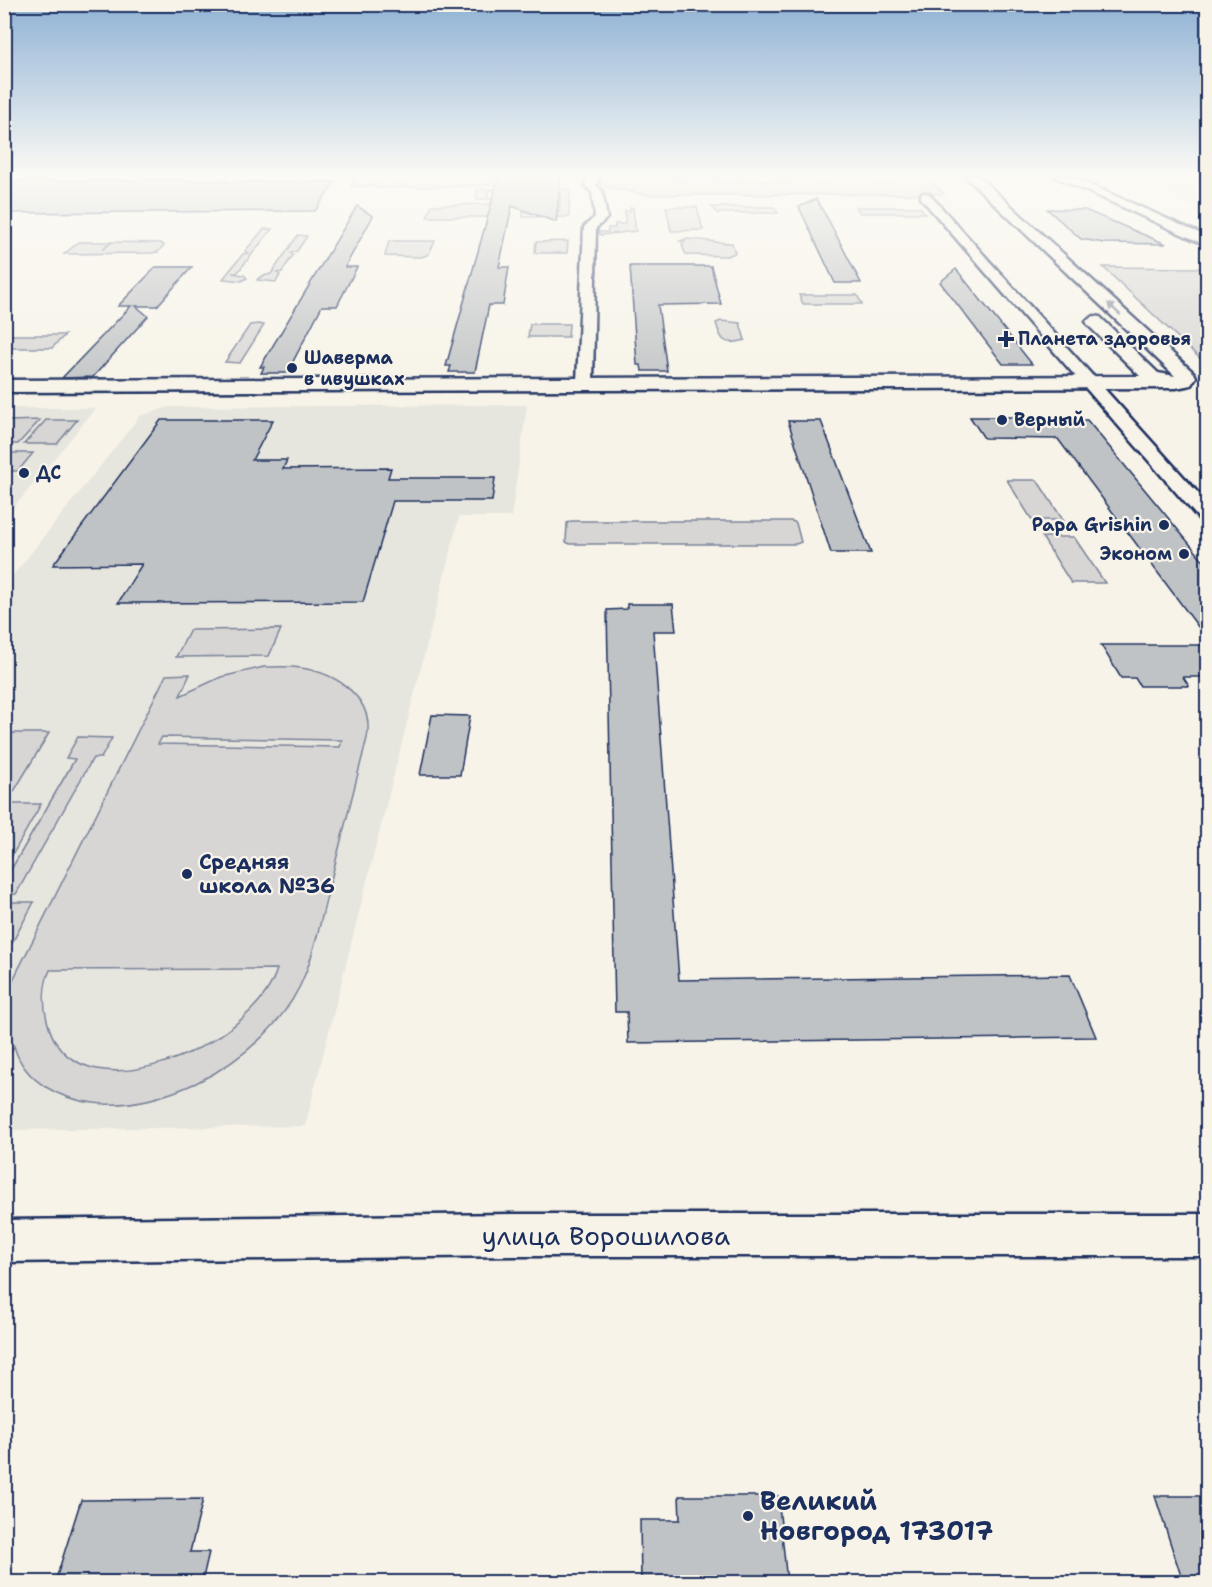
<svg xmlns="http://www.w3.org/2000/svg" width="1212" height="1587" font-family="'Shantell Sans',sans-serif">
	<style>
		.built { fill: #e6e5de }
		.green { fill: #d7d6d4; stroke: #798299; stroke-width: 1.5; fill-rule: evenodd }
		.building { fill: #c0c3c5; stroke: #1b2f5e; stroke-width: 1.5 }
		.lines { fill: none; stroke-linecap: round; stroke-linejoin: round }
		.minor-casing { stroke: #1b2f5e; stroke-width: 5 }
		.tertiary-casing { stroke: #1b2f5e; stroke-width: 5 }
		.secondary-casing { stroke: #1b2f5e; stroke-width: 5 }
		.minor { fill: #f7f3e8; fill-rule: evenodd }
		.tertiary { fill: #f7f3e8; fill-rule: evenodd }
		.secondary { fill: #f7f3e8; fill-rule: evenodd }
		.oneway { fill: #8991a3 }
		.poi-dot { fill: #1b2f5e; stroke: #f7f3e8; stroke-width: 2 }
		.labels { text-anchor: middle; stroke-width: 4.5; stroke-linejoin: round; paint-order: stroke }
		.far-poi-label { font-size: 18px; font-weight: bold; fill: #1b2f5e; stroke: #f7f3e8; text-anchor: start }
		.poi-label { font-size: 21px; font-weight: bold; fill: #1b2f5e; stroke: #f7f3e8; text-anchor: start }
		.near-street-label { font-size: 26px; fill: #1b2f5e; stroke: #f7f3e8 }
		.near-poi-label { font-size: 26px; font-weight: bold; fill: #1b2f5e; stroke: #f7f3e8; text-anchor: start }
	</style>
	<rect width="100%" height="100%" fill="#f7f3e8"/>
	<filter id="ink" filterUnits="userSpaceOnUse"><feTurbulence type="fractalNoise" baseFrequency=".0167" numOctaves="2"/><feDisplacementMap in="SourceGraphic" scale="12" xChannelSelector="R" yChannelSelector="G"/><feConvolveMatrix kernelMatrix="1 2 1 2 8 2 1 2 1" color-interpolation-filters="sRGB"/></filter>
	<g filter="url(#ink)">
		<!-- built -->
		<g class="built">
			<path d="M1146,176H1207V220L1166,191Z"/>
			<path d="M527,405L511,517H459L305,1126L5,1130L4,587L140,416L169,407Z"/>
			<path d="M4,408H96L5,518H4Z"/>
		</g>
		<!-- green -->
		<g class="green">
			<path d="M347,176H505L500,183L494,185L376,188L377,186H351L355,180Z"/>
			<path d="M603,176L788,181L786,176H926L944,194L648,195L603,186L600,183Z"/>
			<path d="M483,189H570L569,217H523L524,207L534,212H559L561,193L557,190H489L487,197L505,200L476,199L477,190Z"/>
			<path d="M501,204L499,217H427L432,205Z"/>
			<path d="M666,207H697L703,230L671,231Z"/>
			<path d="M712,207H774L778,213H717Z"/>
			<path d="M856,207H920L925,213H860Z"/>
			<path d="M630,208H633L636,231L601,235L595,232V228H598L599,232H608V228H615V224H625V211H630Z"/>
			<path d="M264,229H272L237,273H232L244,275L247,278L242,281L223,279L243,254L248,253L245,251Z"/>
			<path d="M298,235L307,236L297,251L291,253L293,255L282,272L277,273L280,275L276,282L257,280L260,277L271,274Z"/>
			<path d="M685,239C703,239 714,243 732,243L735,253L727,256L688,255L685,253L682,244L685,242L680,241Z"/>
			<path d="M389,241H435L429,254L422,257L385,256Z"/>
			<path d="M568,241L567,253H535L536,242Z"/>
			<path d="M79,242H111L102,250L112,242L160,243L164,245L158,252L152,253L64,254Z"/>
			<path d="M1103,267L1198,268L1207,272V365Z"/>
			<path d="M799,295H857L862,304H803Z"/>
			<path d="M721,321L740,323L745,340C724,346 721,341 716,323Z"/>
			<path d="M258,324L264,325L240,363L225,362L250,325Z"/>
			<path d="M530,324H569L568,337H528Z"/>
			<path d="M5,335H65L52,348H5Z"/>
			<path d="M40,420L18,444H5V425L8,421Z"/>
			<path d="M46,420H77L57,444H24Z"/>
			<path d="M5,453H33L18,471H5Z"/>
			<path d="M1007,480H1037L1063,520H1032Z"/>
			<path d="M571,521H792L796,523L801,542L796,544H570L566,542L567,523Z"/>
			<path d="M1042,537H1074L1105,583H1071Z"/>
			<path d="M281,629L269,656L176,657L190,630Z"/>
			<path d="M264,667C276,667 289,666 301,668C336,673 375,698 367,738C355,785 343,832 331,880C323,910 317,943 306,972C287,1022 243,1060 196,1083C165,1097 128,1108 94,1103C60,1099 24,1082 14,1046L5,1065V996L166,675L190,674L180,696L221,677ZM162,737L341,740H342L340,747L158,744ZM277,969C254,1048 70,1124 47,1020C43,1004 43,985 50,970Z"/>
			<path d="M13,733H49L13,793H5V746Z"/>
			<path d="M78,737L112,738L101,758H93L16,894L5,895V880L75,759L66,758Z"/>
			<path d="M5,804H41L5,868L4,804Z"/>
			<path d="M5,902H34L5,956L4,902Z"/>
		</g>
		<!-- building -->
		<g class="building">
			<path d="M499,176H561L556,222L512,206L499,267H509L503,305H489L475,372H449L451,366H446Z"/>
			<path d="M226,180L224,182H335L315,211L4,213V186L13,181Z"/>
			<path d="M816,199L829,221L861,283H835L799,207Z"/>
			<path d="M357,206L373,216L345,267H357L337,306H322L287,373H261L264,367H260Z"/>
			<path d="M1047,209L1085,210L1166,244L1104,243L1081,239Z"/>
			<path d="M630,266H711L721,304L658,305L667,371H642L641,365H637Z"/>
			<path d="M156,267H192L157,306H136L148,316L93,377L62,378L131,306H118Z"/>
			<path d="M956,269L1032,364H1003L940,282Z"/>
			<path d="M970,417H1061L1063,420H1087L1208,566V640L1058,439L984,438Z"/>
			<path d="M161,420H273L252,460H287L283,469L391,468L388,478H495L492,501H393L363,602L118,603L142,564L53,565Z"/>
			<path d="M788,421H821L871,553H831Z"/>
			<path d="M627,604H673L676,631H653L679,980L1070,975L1096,1037L628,1043L627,1012H615L607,610L627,609Z"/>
			<path d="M1101,645H1208V677H1183L1189,686H1140L1135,678H1121Z"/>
			<path d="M432,715L470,716L460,775H420Z"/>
			<path d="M679,1496H778L787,1582H641L640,1520H680Z"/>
			<path d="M1155,1496H1208V1582H1183Z"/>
			<path d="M203,1499L190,1552H209L202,1582H55L81,1500Z"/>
		</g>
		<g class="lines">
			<!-- minor casing -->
			<g class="minor-casing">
				<g id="minor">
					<path d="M589,176H599L596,185L602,191L607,218L596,228L593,382L585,387L577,382L584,227L595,217L592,192L585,186Z"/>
					<path d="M925,193L929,194L1208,504V523L1201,521L921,198V194Z"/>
					<path d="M512,1214H1208V1256H512L4,1262V1220Z"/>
				</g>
			</g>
			<!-- tertiary casing -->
			<g class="tertiary-casing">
				<path id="tertiary" d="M965,176H978L1194,373L1196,377L1191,385L1176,388L4,392V380L1140,376L1088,325L1086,321L1094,316L1100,317L1158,373L1175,376Z"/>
			</g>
			<!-- secondary casing -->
			<g class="secondary-casing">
				<path id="secondary" d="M1054,176H1070L1208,237V246Z"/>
			</g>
			<!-- minor -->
			<use href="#minor" class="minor"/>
			<!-- tertiary -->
			<use href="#tertiary" class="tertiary"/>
			<!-- secondary -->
			<use href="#secondary" class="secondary"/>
		</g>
		<!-- one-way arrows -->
		<defs><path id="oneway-solid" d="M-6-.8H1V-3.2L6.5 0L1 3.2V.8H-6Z" transform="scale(1.5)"/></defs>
		<use class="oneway" href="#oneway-solid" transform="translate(1114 309) rotate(-137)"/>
	</g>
	<!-- sky -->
	<linearGradient id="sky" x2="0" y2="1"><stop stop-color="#90b2d5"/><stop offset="0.44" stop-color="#fbfaf5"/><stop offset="1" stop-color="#fbfaf5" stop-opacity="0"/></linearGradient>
	<rect width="1212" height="398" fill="url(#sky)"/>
	<!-- markers -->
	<g class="poi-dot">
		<path d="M1003 330h6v6h6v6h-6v6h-6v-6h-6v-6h6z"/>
		<circle cx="292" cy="368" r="6"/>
		<circle cx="1002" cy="420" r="6"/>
		<circle cx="24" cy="473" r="6"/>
		<circle cx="1164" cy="525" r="6"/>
		<circle cx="1184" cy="554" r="6"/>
		<circle cx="187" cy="874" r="6"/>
		<circle cx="748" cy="1516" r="6"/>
	</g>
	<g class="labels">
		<!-- far-poi labels -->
		<g class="far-poi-label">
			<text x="1018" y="345">Планета здоровья</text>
			<text x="304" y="364">Шаверма<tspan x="304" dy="21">в ивушках</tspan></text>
			<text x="1014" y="426">Верный</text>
			<text x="36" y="479">ДС</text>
			<text x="1152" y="531" text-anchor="end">Papa Grishin</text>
			<text x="1172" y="560" text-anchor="end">Эконом</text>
		</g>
		<!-- poi labels -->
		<g class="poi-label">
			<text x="199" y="869">Средняя<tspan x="199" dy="24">школа №36</tspan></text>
		</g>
		<!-- near-street labels -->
		<g class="near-street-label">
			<text x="606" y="1245">улица Ворошилова</text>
		</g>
		<!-- near-poi labels -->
		<g class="near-poi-label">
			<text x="760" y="1510">Великий<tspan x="760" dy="30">Новгород 173017</tspan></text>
		</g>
	</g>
	<!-- margin -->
	<rect width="1212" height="1587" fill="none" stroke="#f7f3e8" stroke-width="24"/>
	<rect x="12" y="12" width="1188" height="1563" fill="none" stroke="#1b2f5e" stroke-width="2" filter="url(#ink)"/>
</svg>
